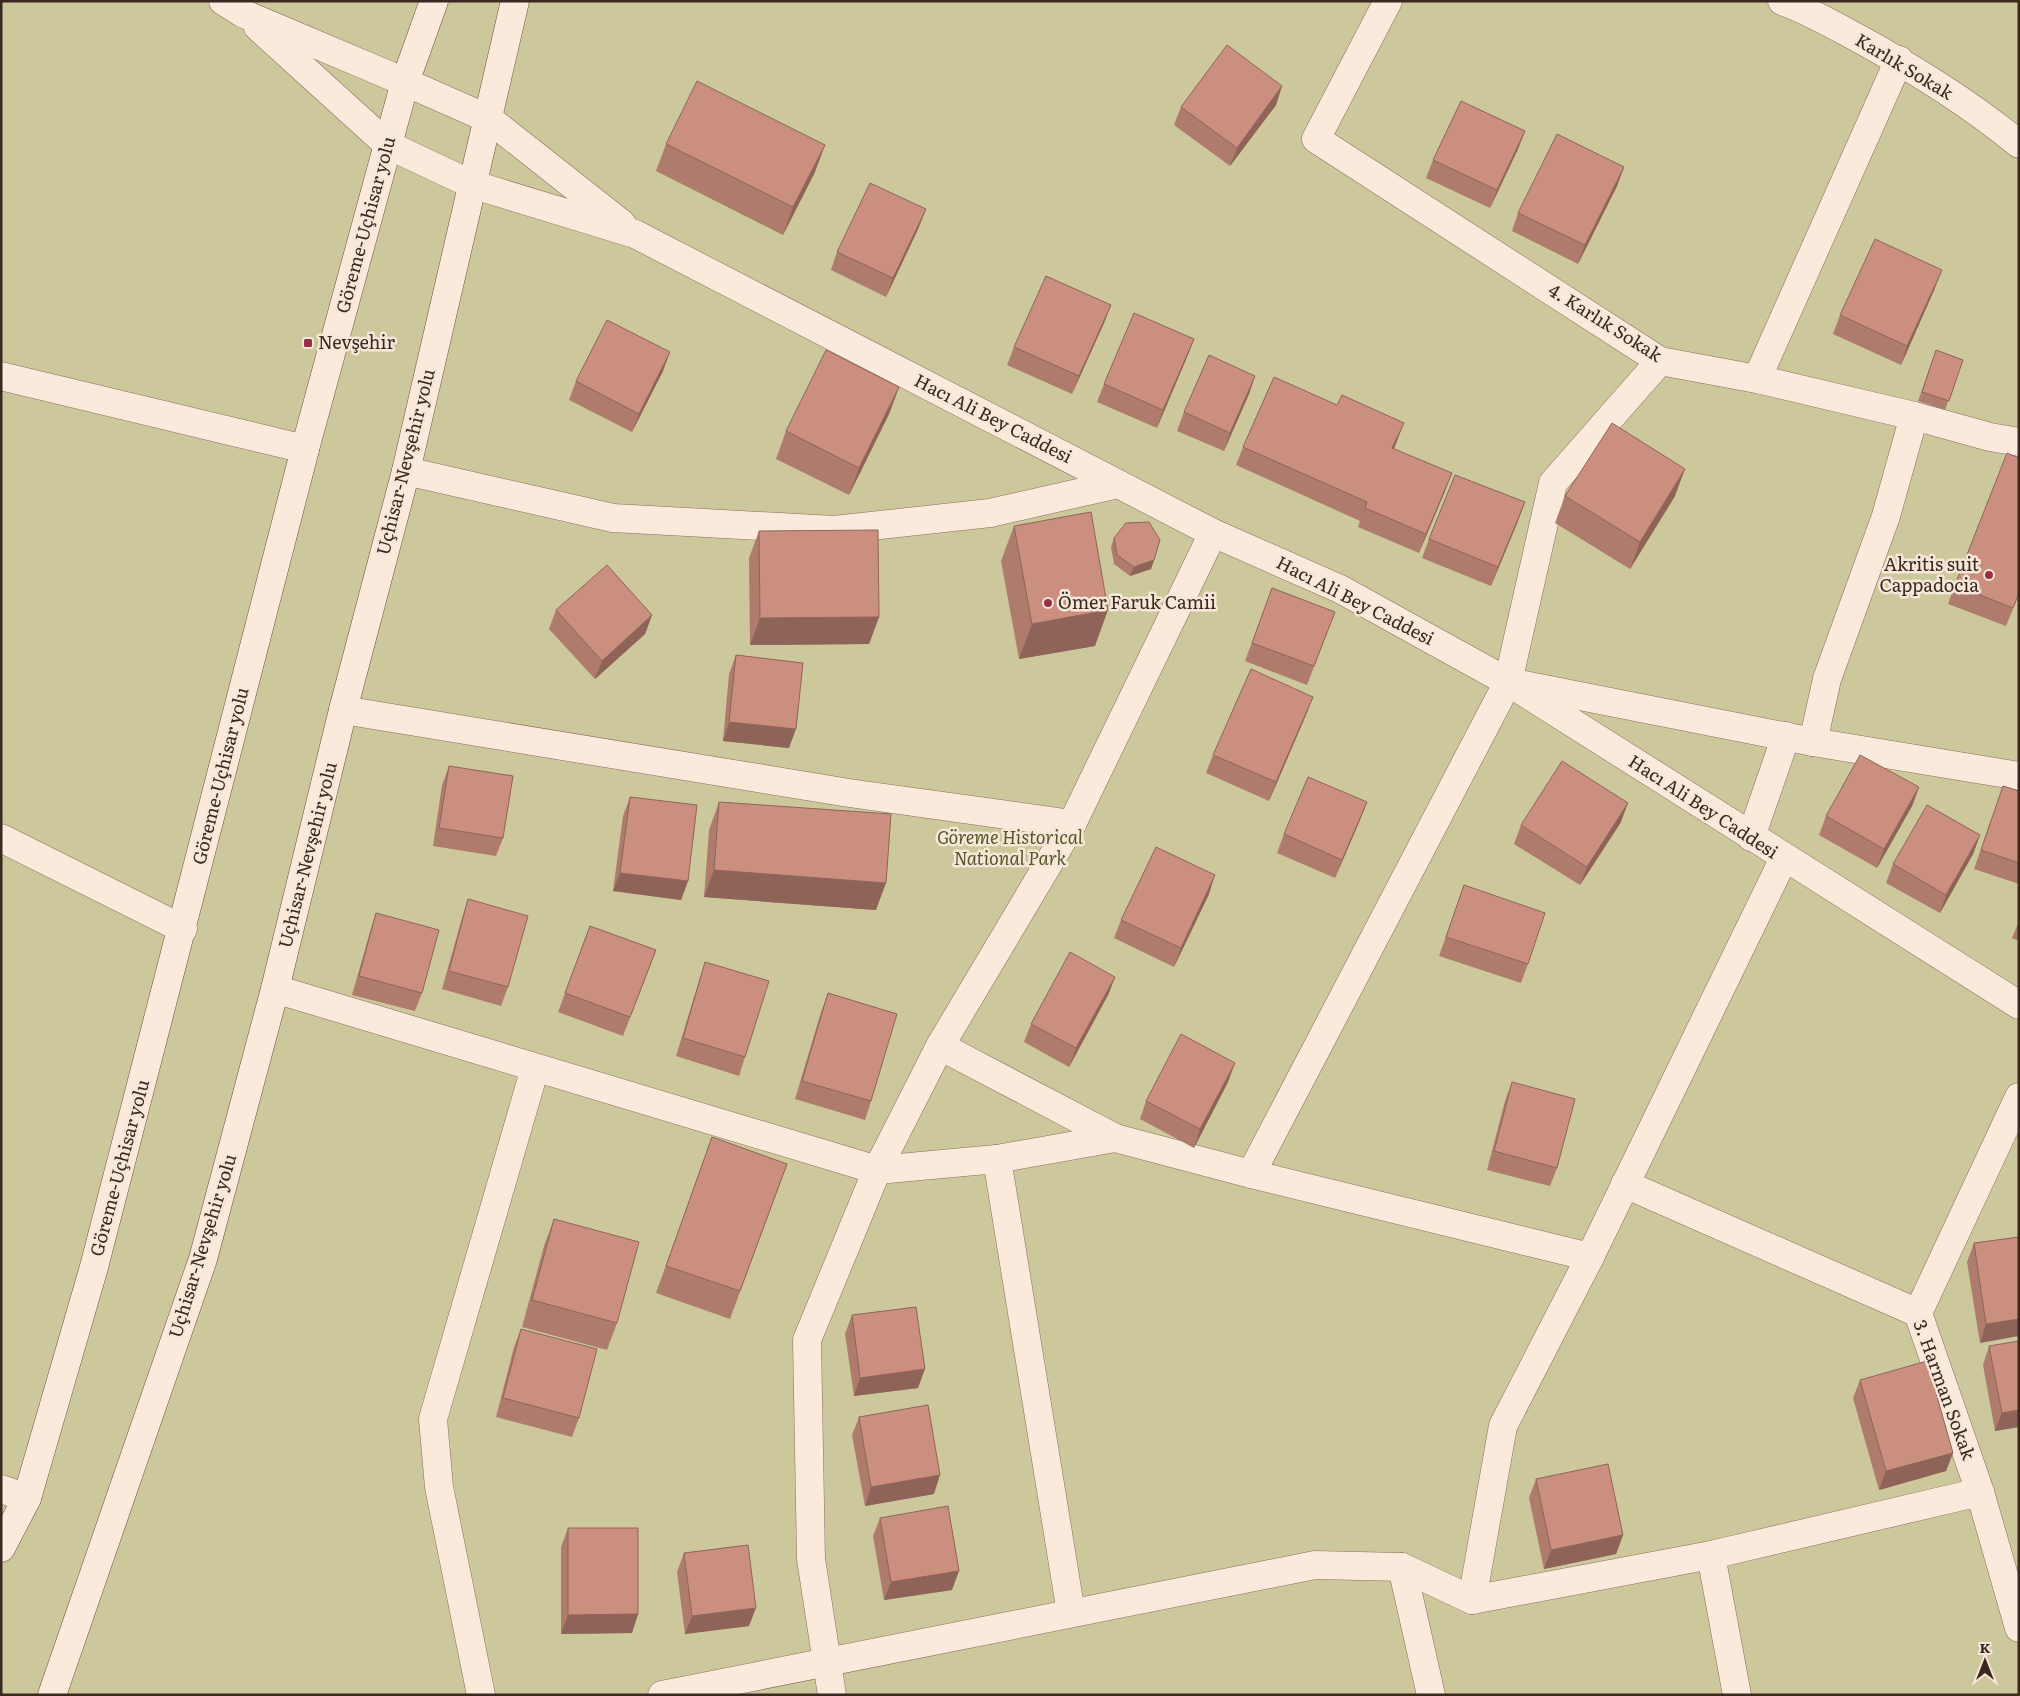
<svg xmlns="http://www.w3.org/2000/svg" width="2020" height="1696" font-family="Literata,serif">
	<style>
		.green { fill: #cdc89c }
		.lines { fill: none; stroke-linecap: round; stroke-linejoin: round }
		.minor-casing { stroke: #8a6c5d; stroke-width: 29 }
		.tertiary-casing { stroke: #8a6c5d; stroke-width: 29 }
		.secondary-casing { stroke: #6c4d40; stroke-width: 29 }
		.minor { stroke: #f9eadc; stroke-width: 28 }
		.tertiary { stroke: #f9eadc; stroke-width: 28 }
		.secondary { stroke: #f9eadc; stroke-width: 28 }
		.wall { fill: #af7b6d }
		.shaded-wall { fill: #8e6459 }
		.building { fill: #cb8f7f; stroke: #8e6459 }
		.poi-dot { fill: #992e46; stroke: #f6e7d8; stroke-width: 2 }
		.labels { text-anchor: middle; stroke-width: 5; stroke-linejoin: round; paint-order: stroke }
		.street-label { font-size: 18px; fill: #3b2821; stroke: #f6e7d8 }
		.poi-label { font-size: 18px; fill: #3b2821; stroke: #f6e7d8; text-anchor: start }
		.park-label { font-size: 18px; font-style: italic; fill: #555728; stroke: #f6e7d8 }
	</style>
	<rect width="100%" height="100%" fill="#eedbc9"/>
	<!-- green -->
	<rect class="green" x="1" y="1" width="2018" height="1694"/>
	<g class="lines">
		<!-- minor casing -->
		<g class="minor-casing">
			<g id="minor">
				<path d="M223,1L242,13L405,82"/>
				<path d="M1388,1L1316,139L1660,361L1757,379L1914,416L1990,437L2019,442"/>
				<path d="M1782,1C1807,10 1830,23 1854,36C1911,67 1968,102 2019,144"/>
				<path d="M258,27L388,145"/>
				<path d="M1,376L305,449"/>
				<path d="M1757,379L1899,60"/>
				<path d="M406,471L613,518L834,530L990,513L1118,484"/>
				<path d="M1509,682L1813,742L2019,776"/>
				<path d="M343,710L849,793L1072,824"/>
				<path d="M1813,742L1827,679L1886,516L1914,416"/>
				<path d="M1751,837L1786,736"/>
				<path d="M1,838L183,929"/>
				<path d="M275,989L877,1170L997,1159L1115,1138L1251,1174L1590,1257"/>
				<path d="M940,1046L1115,1138"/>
				<path d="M997,1159L1071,1613"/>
				<path d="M1251,1174L1508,682L1553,483L1660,361"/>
				<path d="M1625,1184L1918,1313L1980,1492L2019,1628"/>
				<path d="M1918,1313L2019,1097"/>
				<path d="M1,1489L27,1498"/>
				<path d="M1711,1555L1737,1695"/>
				<path d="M1402,1567L1431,1695"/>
				<path d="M1472,1600L1503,1426L1590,1257L1784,858"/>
				<path d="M481,1695L439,1487L433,1419L535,1068"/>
				<path d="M662,1695L1315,1565L1402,1567L1472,1600L1711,1555L1980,1492"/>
				<path d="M832,1695L811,1559L807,1340L877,1170L940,1046L1072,824L1213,533"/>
			</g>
		</g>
		<!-- tertiary casing -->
		<g class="tertiary-casing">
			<g id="tertiary">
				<path d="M405,82L489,119L622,224"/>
				<path d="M388,145L471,184L635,234L1213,533L1340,589L1508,682L2019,1005"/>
			</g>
		</g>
		<!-- secondary casing -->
		<g class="secondary-casing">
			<g id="secondary">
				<path d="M1,1548L27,1498L94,1267L305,449L405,82L434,1"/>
				<path d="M52,1695L203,1259L275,989L343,710L406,471L515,1"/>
			</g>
		</g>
		<!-- minor -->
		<use href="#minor" class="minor"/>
		<!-- tertiary -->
		<use href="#tertiary" class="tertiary"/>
		<!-- secondary -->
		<use href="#secondary" class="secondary"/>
	</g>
	<!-- wall -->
	<g class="wall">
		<path d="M1282,86L1276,105L1230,166L1174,125L1181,107Z"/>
		<path d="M1525,131L1518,149L1490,208L1426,178L1433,160Z"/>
		<path d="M666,144L815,172L783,235L656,171Z"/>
		<path d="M1624,167L1617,186L1578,264L1512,231L1518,213Z"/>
		<path d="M919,227L886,297L831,270L837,252Z"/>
		<path d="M1935,288L1901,365L1833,334L1840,315Z"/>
		<path d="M1111,305L1104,323L1072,394L1007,365L1014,347Z"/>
		<path d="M1194,339L1187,357L1157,428L1097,402L1104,384Z"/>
		<path d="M1936,350L1963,360L1945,410L1918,401Z"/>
		<path d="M663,371L632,432L569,400L576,381Z"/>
		<path d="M1255,376L1249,394L1224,451L1177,431L1184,412Z"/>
		<path d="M899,387L889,414L849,495L776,459L786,431Z"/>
		<path d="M1397,441L1394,449L1445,491L1419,553L1358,527L1360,521L1236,465L1243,447Z"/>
		<path d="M1565,496H1675L1630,569L1555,523Z"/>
		<path d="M1518,521L1491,586L1422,558L1429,539Z"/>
		<path d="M1014,526L1095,646L1019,659L1001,561Z"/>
		<path d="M759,531L879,617L869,644L750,645L749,558Z"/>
		<path d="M1114,538L1154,560L1151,569L1130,576L1114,564L1111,547Z"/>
		<path d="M1955,585L2019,594L2006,626L1948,604Z"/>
		<path d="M1272,588L1335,612L1307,685L1245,661Z"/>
		<path d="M556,610L652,615L645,634L595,679L549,629Z"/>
		<path d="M736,655L789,748L723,741L729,674Z"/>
		<path d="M1306,715L1269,801L1206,773L1213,755Z"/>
		<path d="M449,766L503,838L496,856L433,846L442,785Z"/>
		<path d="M2003,786L2019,791V884L1974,869Z"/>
		<path d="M1919,787L1912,806L1877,868L1819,835L1826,816Z"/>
		<path d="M630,797L688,881L681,900L613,891L623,816Z"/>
		<path d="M719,802L876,910L704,897L709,830Z"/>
		<path d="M1367,802L1360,820L1335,878L1277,853L1284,834Z"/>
		<path d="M1621,822L1580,885L1514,844L1521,825Z"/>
		<path d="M1980,835L1973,854L1940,913L1886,883L1893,864Z"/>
		<path d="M1464,885L1528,964L1521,983L1439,956Z"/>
		<path d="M1209,894L1174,967L1114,938L1121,920Z"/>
		<path d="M468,899L508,987L501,1006L442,989L462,918Z"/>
		<path d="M376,913L422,993L415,1011L352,995L370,932Z"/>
		<path d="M2019,921V941L2012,938Z"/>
		<path d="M590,926L656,950L623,1036L558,1012Z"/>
		<path d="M705,962L745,1057L739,1076L676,1056L699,981Z"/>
		<path d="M1115,977L1108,995L1069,1067L1024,1042L1031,1024Z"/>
		<path d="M828,993L871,1101L865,1120L795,1099L821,1012Z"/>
		<path d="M1228,1082L1194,1148L1140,1119L1146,1101Z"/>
		<path d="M1512,1082L1557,1168L1550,1186L1487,1170L1505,1101Z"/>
		<path d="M712,1137L787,1164L730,1319L656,1293Z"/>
		<path d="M554,1219L617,1323L607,1350L522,1327L544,1246Z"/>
		<path d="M2019,1237L1980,1343L1967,1262L1974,1243Z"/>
		<path d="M852,1315L918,1388L854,1396L845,1334Z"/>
		<path d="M521,1329L579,1418L572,1437L496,1417L514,1347Z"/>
		<path d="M2019,1341V1427L1995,1431L1983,1365L1989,1346Z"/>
		<path d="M1860,1380L1953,1453L1946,1471L1879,1490L1853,1398Z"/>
		<path d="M859,1417L934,1494L865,1506L852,1435Z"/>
		<path d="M1536,1479L1623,1535L1616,1554L1544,1569L1529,1498Z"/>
		<path d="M880,1518L952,1590L884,1600L873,1536Z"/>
		<path d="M568,1528L638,1614L632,1633L561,1634V1547Z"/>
		<path d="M684,1553L749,1626L685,1634L677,1572Z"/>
	</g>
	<!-- shaded-wall -->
	<g class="shaded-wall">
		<path d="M1282,86L1276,105L1230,166L1237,148Z"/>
		<path d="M1525,131L1518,149L1490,208L1497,190Z"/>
		<path d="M825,145L815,172L783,235L793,207Z"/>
		<path d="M1624,167L1617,186L1578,264L1585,245Z"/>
		<path d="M926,209L919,227L886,297L893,278Z"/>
		<path d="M1942,270L1935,288L1901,365L1907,346Z"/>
		<path d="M1111,305L1104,323L1072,394L1079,376Z"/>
		<path d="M1194,339L1187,357L1157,428L1163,410Z"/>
		<path d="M670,352L663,371L632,432L639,414Z"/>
		<path d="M1255,376L1249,394L1224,451L1230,433Z"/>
		<path d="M899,387L889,414L849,495L859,468Z"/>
		<path d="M1404,423L1397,441L1385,467L1392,448Z"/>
		<path d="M1685,469L1675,496L1630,569L1640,542Z"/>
		<path d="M1452,473L1445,491L1419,553L1426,534Z"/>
		<path d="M1525,502L1518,521L1491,586L1498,567Z"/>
		<path d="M1154,560L1151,569L1130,576L1134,567Z"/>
		<path d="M1108,610L1095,646L1019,659L1032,624Z"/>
		<path d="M652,615L645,634L595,679L602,661Z"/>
		<path d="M879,617L869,644L750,645L760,618Z"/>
		<path d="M1313,697L1306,715L1269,801L1276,782Z"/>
		<path d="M729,722L796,729L789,748L723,741Z"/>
		<path d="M1919,787L1912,806L1877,868L1884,849Z"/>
		<path d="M1367,802L1360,820L1335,878L1342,860Z"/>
		<path d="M1628,803L1621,822L1580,885L1587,867Z"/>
		<path d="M1980,835L1973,854L1940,913L1946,895Z"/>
		<path d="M714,870L886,883L876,910L704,897Z"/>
		<path d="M620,873L688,881L681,900L613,891Z"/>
		<path d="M1215,875L1209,894L1174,967L1181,948Z"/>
		<path d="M1115,977L1108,995L1069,1067L1076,1048Z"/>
		<path d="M1235,1063L1228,1082L1194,1148L1200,1129Z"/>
		<path d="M2019,1319V1336L1980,1343L1986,1324Z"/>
		<path d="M925,1369L918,1388L854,1396L860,1378Z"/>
		<path d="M2019,1410V1427L1995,1431L2002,1413Z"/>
		<path d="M1953,1453L1946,1471L1879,1490L1886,1471Z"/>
		<path d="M940,1475L934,1494L865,1506L871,1487Z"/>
		<path d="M1623,1535L1616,1554L1544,1569L1551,1550Z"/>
		<path d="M959,1571L952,1590L884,1600L891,1582Z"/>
		<path d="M756,1608L749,1626L685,1634L692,1616Z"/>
		<path d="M638,1614L632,1633L561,1634L568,1615Z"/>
	</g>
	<!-- building -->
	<g class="building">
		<path d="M1227,45L1282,86L1237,148L1181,107Z"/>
		<path d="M697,81L825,145L793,207L666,144Z"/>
		<path d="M1461,101L1525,131L1497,190L1433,160Z"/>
		<path d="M1557,134L1624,167L1585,245L1518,213Z"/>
		<path d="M870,183L926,209L893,278L837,252Z"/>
		<path d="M1875,239L1942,270L1907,346L1840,315Z"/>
		<path d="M1046,276L1111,305L1079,376L1014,347Z"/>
		<path d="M1134,313L1194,339L1163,410L1104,384Z"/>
		<path d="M607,320L670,352L639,414L576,381Z"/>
		<path d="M826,350L899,387L859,468L786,431Z"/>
		<path d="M1936,350L1963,360L1949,401L1922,392Z"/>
		<path d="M1209,355L1255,376L1230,433L1184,412Z"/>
		<path d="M1274,377L1337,405L1342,395L1404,423L1392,448L1452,473L1426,534L1365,508L1367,502L1243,447Z"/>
		<path d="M1612,423L1685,469L1640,542L1565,496Z"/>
		<path d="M2007,453L2019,458V593L2013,608L1955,585Z"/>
		<path d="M1455,475L1525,502L1498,567L1429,539Z"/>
		<path d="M1091,512L1108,610L1032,624L1014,526Z"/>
		<path d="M1149,522L1160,540L1154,560L1134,567L1117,555L1114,538L1126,523Z"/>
		<path d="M878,530L879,617L760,618L759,531Z"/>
		<path d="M607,565L652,615L602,661L556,610Z"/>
		<path d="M1272,588L1335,612L1314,666L1252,643Z"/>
		<path d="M736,655L803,663L796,729L729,722Z"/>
		<path d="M1251,669L1313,697L1276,782L1213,755Z"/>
		<path d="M1860,755L1919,787L1884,849L1826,816Z"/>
		<path d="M1562,761L1628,803L1587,867L1521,825Z"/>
		<path d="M449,766L513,776L503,838L439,828Z"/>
		<path d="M1308,777L1367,802L1342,860L1284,834Z"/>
		<path d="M2003,786L2019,791V863L1981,850Z"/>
		<path d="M630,797L697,805L688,881L620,873Z"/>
		<path d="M719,802L891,814L886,883L714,870Z"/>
		<path d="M1927,805L1980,835L1946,895L1893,864Z"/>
		<path d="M1156,847L1215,875L1181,948L1121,920Z"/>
		<path d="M1464,885L1545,913L1528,964L1446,937Z"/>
		<path d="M468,899L528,916L508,987L449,971Z"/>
		<path d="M376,913L439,930L422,993L359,976Z"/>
		<path d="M590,926L656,950L630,1017L565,993Z"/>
		<path d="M1070,952L1115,977L1076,1048L1031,1024Z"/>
		<path d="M705,962L769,981L745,1057L683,1038Z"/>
		<path d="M828,993L897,1014L871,1101L802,1081Z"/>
		<path d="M1181,1034L1235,1063L1200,1129L1146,1101Z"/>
		<path d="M1512,1082L1575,1099L1557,1168L1494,1151Z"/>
		<path d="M712,1137L787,1164L740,1291L666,1266Z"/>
		<path d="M554,1219L639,1242L617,1323L532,1300Z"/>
		<path d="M2019,1237V1319L1986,1324L1974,1243Z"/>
		<path d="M916,1307L925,1369L860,1378L852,1315Z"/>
		<path d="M521,1329L597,1349L579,1418L503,1398Z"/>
		<path d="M2019,1341V1410L2002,1413L1989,1346Z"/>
		<path d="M1927,1361L1953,1453L1886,1471L1860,1380Z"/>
		<path d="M928,1405L940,1475L871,1487L859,1417Z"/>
		<path d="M1608,1464L1623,1535L1551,1550L1536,1479Z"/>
		<path d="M948,1506L959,1571L891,1582L880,1518Z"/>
		<path d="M568,1528H638V1614L568,1615Z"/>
		<path d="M748,1545L756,1608L692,1616L684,1553Z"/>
	</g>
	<!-- markers -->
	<g class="poi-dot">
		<rect x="303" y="338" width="10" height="10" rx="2.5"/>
		<circle cx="1989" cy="575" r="5"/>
		<circle cx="1048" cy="603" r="5"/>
	</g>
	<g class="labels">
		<!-- street labels -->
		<g class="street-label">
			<text transform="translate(1904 67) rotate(31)" y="6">Karlık Sokak</text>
			<text transform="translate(366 225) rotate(-75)" y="6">Göreme-Uçhisar yolu</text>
			<text transform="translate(1605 323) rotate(32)" y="6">4. Karlık Sokak</text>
			<text transform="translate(993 419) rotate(27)" y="6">Hacı Ali Bey Caddesi</text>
			<text transform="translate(406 462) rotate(-76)" y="6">Uçhisar-Nevşehir yolu</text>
			<text transform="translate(1355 601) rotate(27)" y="6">Hacı Ali Bey Caddesi</text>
			<text transform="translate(221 776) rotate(-76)" y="6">Göreme-Uçhisar yolu</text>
			<text transform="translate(1703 807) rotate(33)" y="6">Hacı Ali Bey Caddesi</text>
			<text transform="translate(308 855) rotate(-76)" y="6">Uçhisar-Nevşehir yolu</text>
			<text transform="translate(120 1168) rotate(-75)" y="6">Göreme-Uçhisar yolu</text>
			<text transform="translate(203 1246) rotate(-73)" y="6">Uçhisar-Nevşehir yolu</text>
			<text transform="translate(1944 1390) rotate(70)" y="6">3. Harman Sokak</text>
		</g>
		<!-- poi labels -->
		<g class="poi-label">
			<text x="318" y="349">Nevşehir</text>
			<text x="1979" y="571" text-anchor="end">Akritis suit<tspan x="1979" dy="21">Cappadocia</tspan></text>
			<text x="1058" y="609">Ömer Faruk Camii</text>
		</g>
		<!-- park labels -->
		<g class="park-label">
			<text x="1010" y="844">Göreme Historical<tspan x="1010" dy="21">National Park</tspan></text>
		</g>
	</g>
	<!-- border -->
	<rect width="2020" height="1696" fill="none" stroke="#3b2821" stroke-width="5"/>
	<!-- north arrow -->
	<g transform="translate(1985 1661)" stroke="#f6e7d8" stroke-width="4" paint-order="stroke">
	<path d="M0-4L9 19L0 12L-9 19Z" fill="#3b2821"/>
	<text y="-8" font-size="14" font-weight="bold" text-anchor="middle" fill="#3b2821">K</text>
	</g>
</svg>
